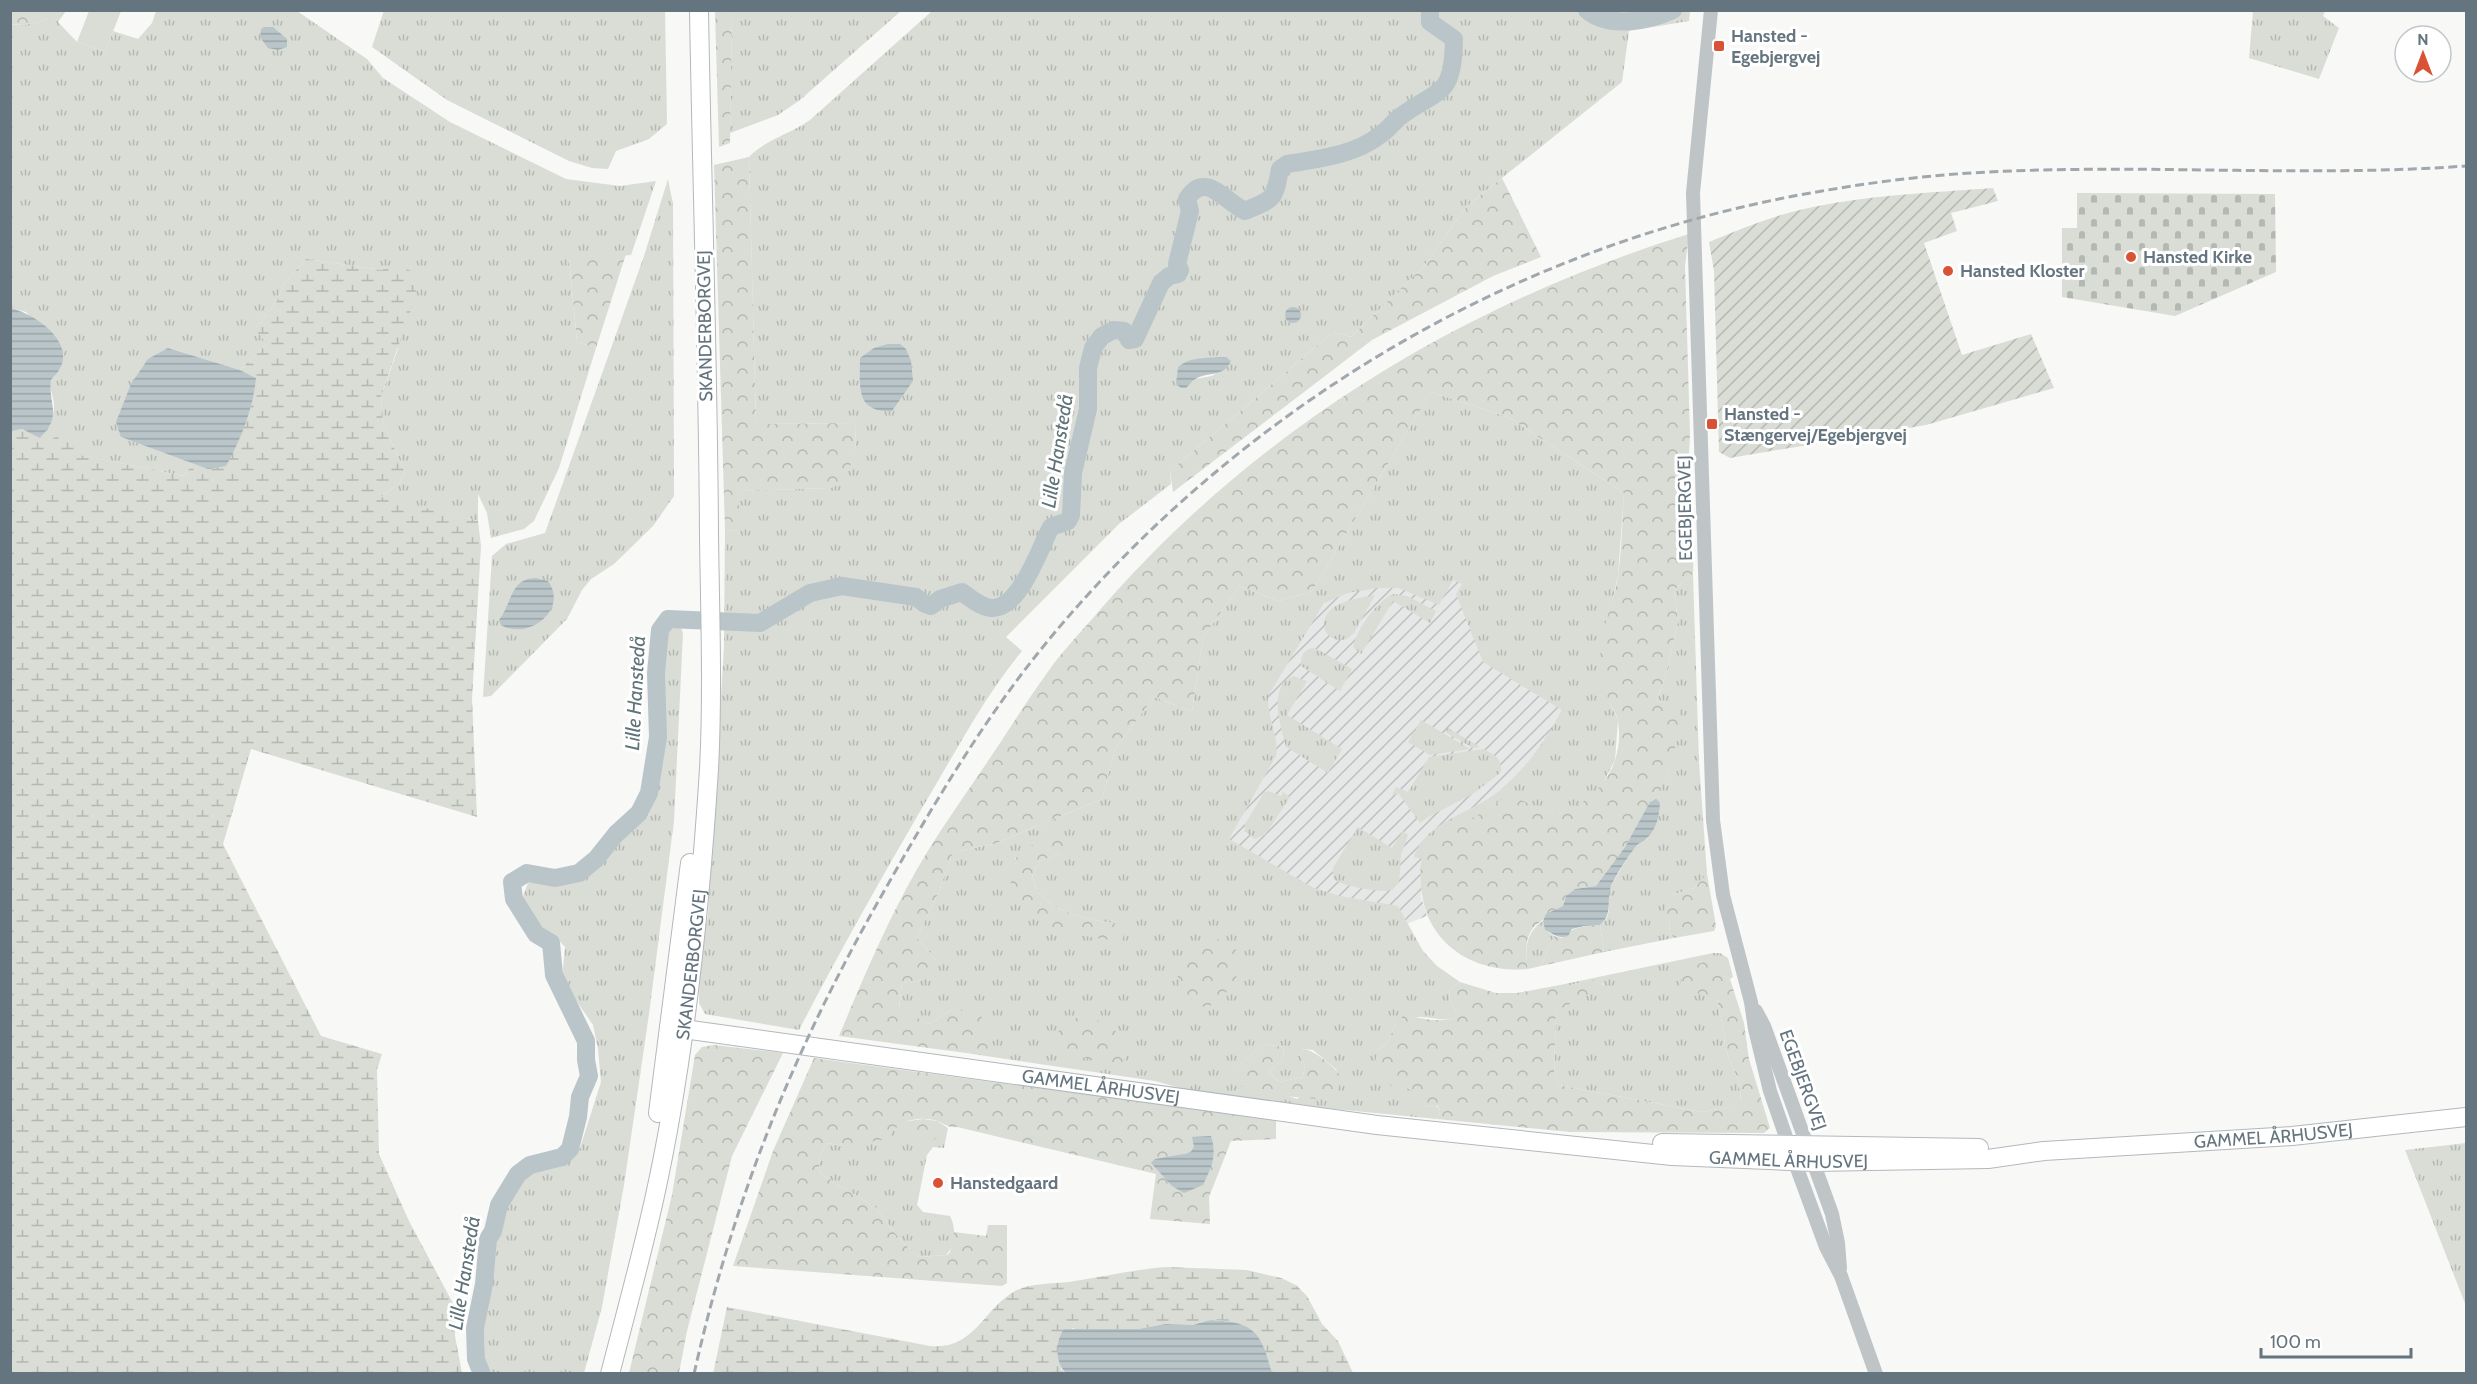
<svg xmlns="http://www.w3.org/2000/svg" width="2477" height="1384" font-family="Cabin,sans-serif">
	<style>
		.industrial { fill: url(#industrial-furrows) }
		.grass { fill: url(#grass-tufts); fill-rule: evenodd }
		.forest { fill: url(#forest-crowns) }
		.wetland { fill: url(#wetland-marsh) }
		.cemetery { fill: url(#cemetery-stones) }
		.garden { fill: url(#garden-furrows) }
		.pitch { fill: #d9ddd5 }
		.water { fill: url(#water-rules) }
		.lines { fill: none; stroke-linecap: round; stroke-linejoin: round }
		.river { stroke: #b9c5c9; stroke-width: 18 }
		.major-casing { stroke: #b3b8bc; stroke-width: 20 }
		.minor { stroke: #bfc4c7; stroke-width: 14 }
		.major { stroke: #fff; stroke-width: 18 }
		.rail { stroke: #a1a8ad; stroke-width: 3; stroke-dasharray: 9 4.5; stroke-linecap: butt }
		.poi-dot { fill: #da5235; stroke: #fff; stroke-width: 2 }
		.labels { text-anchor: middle; stroke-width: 6; stroke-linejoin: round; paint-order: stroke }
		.poi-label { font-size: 18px; font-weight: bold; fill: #65757f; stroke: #fff; text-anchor: start }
		.street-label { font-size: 18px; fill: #65757f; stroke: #fff }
		.water-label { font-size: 20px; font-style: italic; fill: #607479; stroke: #fff }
	</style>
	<defs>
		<pattern id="industrial-furrows" width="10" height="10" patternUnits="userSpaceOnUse" patternTransform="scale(1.5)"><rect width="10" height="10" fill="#e6e7e7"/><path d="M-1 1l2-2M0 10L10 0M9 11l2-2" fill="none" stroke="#bec0c0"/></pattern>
		<pattern id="grass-tufts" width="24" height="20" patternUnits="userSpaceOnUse" patternTransform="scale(1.5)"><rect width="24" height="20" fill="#d9ddd5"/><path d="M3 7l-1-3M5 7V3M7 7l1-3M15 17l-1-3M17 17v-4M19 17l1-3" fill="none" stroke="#b4b8b2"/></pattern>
		<pattern id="forest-crowns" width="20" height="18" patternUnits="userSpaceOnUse" patternTransform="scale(1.5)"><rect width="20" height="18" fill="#d9ddd5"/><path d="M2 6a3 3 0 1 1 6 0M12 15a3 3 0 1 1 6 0" fill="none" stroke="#b4b8b2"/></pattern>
		<pattern id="wetland-marsh" width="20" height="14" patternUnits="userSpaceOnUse" patternTransform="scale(1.5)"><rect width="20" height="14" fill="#d9ddd5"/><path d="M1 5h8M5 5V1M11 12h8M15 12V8" fill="none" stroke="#b4b8b2"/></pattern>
		<pattern id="cemetery-stones" width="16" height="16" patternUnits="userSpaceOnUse" patternTransform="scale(1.5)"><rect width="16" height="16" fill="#d9ddd5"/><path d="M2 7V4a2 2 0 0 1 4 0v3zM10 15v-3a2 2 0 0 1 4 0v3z" fill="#b4b8b2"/></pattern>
		<pattern id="garden-furrows" width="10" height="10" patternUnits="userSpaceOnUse" patternTransform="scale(1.5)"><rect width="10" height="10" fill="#d9ddd5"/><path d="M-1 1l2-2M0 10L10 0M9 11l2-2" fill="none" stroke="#b4b8b2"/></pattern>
		<pattern id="water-rules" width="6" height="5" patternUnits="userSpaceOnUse" patternTransform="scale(1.5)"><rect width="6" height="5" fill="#b9c5c9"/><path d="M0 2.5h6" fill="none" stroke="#9aa5a8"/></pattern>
	</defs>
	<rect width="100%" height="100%" fill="#f8f8f6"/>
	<!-- industrial -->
	<path class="industrial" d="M1431,392L1580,729L1480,814L1437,838L1427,847L1421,897L1427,916L1383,933L1203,857L1257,692Z"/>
	<!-- grass -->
	<g class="grass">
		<path d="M384,10L665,11L667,124L649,139L616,151L608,169L592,168L569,161L447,100L372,47Z"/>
		<path d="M63,11H66L58,22L77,42L105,52L113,31L138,39L152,23L156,11H297L367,59L383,78L450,122L566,179L620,186L656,181L631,255L569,259L577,342L596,348L559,468L534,521L524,529L491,538L487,513L478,494V521L380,498L400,482L405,472L383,423L381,396L398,349L382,270L306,259L284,284L277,301L256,328L268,343L240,370L168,348L121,437L193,463L184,476L79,455L50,440L40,438C48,430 54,418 54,406C54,396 49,390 51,380C61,371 62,363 62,350L26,312L11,308L10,24C29,27 48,21 63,11Z"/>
		<path d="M732,11H901L800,100L778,115L730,133Z"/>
		<path d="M932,11H1690L1689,21L1629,31L1622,82L1467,206L1424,266L1351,337L1333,332L1170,471L1171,484L1119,524L1006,637L1022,651C988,692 962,740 935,786C888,866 842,947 799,1030L705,1014L699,1003L700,960L708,915L724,646L725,530L739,531V491L831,488L856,451L855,423L756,424L749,157C765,140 790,134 810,120ZM1219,357L1228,366L1212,376L1195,379L1191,383L1200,358Z"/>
		<path d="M2253,11H2325L2323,16L2339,28L2319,79L2249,58Z"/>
		<path d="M668,179L673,204L674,496L653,526L614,564L591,579L582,590L567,619L491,696L483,697L492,556L506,544L545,533L644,256Z"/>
		<path d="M1431,392L1508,417L1624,493L1618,576L1611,607L1609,701L1618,720L1615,760L1601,787L1590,798L1574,810L1556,815L1509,796L1427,847L1422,859L1414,857C1425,821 1471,814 1499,791C1528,767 1544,742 1562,710L1483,662L1456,594L1462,584L1453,580L1439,605L1399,588H1377L1348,593L1324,603L1268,696C1267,717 1279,736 1276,756L1229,839L1314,888L1340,896L1398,906L1423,951L1437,966L1460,982L1449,989L1450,1001L1459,1016C1445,1024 1433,1016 1419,1017C1411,1018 1402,1022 1395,1025L1388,1042L1378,1050L1391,1085L1411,1089L1424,1107L1436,1105L1440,1111L1437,1119L1293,1105L1187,1090L1155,1081L966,1053L991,1049L953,1009L929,1024L899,1009L902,983L922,980L936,960L917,938L939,891L953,852L994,844L1102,799L1115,749L1154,697L1192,711L1203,638L1239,586L1279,601L1312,591ZM1061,853L1040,861L1032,875C1034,881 1035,889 1039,893C1057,915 1093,920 1119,924L1031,917L1015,858ZM1263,1044L1284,1047L1283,1059L1269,1072L1279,1082L1303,1077L1305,1065L1299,1054L1304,1049L1313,1050L1337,1070L1297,1099L1288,1096L1239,1066Z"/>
		<path d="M1693,574L1699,762L1707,874L1694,888L1672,895L1669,932L1674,938L1604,952L1600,925C1615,913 1605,906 1609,891C1611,885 1633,848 1638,843C1640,841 1644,841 1647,839L1656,799L1650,802L1668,775L1680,708L1657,700L1665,678L1678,621L1674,590Z"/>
		<path d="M1393,594L1407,596L1436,611L1430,623L1393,601L1361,654L1353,647C1357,629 1376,602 1393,594Z"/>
		<path d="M1375,595L1354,633L1347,639C1326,645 1315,621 1333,608C1345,599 1361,598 1375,595Z"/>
		<path d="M668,625H680L683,633L674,821L649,1014L624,1185L602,1307L584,1373H491L485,1357L484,1327L492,1253L503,1206L517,1184L536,1168L569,1160L580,1148L601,1082L598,1049L593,1025L562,980L565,947L555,936L535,928L523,896L528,883L568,879L593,870L618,839L648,816L656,798L664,703C661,682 657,642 668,625Z"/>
		<path d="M1311,648L1317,649L1352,669L1340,691L1301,666C1301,656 1302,652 1311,648Z"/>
		<path d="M1293,676L1307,681L1287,715L1342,749L1328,773L1286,747C1281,726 1267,688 1293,676Z"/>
		<path d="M1421,720L1470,749L1430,755L1408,742Z"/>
		<path d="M1448,728L1480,747L1473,748L1445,732Z"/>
		<path d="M1484,749C1494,755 1504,759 1500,773L1473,794L1428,817L1420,823L1399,794L1392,795L1396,787L1408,792L1429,757Z"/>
		<path d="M1268,791L1281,796L1283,792L1290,797L1265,835L1254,839L1245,831V824L1264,793Z"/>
		<path d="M1358,827L1392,848L1403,831L1408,835L1401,855L1399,882L1392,890C1381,893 1339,886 1333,878V868Z"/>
		<path d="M1543,921L1545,930L1554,936L1541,966L1528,969C1525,949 1525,933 1543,921Z"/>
		<path d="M1713,953H1720L1728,958L1733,977L1730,979L1723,976L1717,999L1724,1032L1725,1048L1739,1082L1741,1102L1729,1107L1702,1112L1559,1085L1554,1075L1556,1011L1604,984L1588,980L1571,985H1560Z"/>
		<path d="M923,1119L937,1121L948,1128L944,1148L933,1147L927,1155L917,1205L923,1212L950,1216C956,1227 956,1245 946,1255L919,1257L902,1242L875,1207L821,1174L818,1159L827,1143L843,1146L892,1130L902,1122Z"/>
		<path d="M2466,1143V1306L2405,1150Z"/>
	</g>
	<!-- forest -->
	<g class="forest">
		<path d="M10,11L11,10L63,11C48,21 29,27 11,24Z"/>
		<path d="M715,11H732L730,143L719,147Z"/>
		<path d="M749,157L756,424L855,423L856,451L844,482L831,488L739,491V531L725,530L714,165Z"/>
		<path d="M1502,178L1541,257L1493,276L1372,340L1173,492L1170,471L1333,332L1351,337L1424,266L1467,206Z"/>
		<path d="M1689,234L1685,266L1690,435L1688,474L1678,480L1677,522L1694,535L1693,574L1674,590L1678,621L1665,678L1657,700L1680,707V728L1668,775L1625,847L1596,886L1575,889L1566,896L1563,906L1547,914C1543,922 1538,922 1533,928C1524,940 1526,955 1528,969C1472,974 1423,942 1421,883C1420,871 1420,856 1427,847C1438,832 1462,824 1478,815C1488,809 1498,802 1509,795L1556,815C1597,802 1625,766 1618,721C1617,714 1612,708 1609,701C1602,682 1598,658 1602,638C1606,617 1615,597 1618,576C1622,548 1622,520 1624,493L1508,417L1431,392L1312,591L1279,601L1239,586L1203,638L1192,711L1154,697L1115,749L1102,799L994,844L953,852L939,891L917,938L936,960L939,972L922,980L902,983L899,1008L929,1024L953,1009L978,1013L990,1027L991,1050L966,1053L839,1036C865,974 893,907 929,849C947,820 967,792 986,764C1007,733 1026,702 1047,673C1061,653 1078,635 1094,617C1250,433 1460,305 1689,234Z"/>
		<path d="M626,254L596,348L577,342L569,258Z"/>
		<path d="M1057,835L1070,838L1073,845L1061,853L1040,861L1032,875C1034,881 1035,889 1039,893C1057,915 1093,920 1119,924L1125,932L1122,941C1094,939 1058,932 1033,918C1015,908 1002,874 1017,857C1027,845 1043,840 1057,835Z"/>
		<path d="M1707,874L1716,926L1714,931L1674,938L1669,932L1670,921L1664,910L1672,895L1694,888Z"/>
		<path d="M1600,925L1604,952L1541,966L1554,936L1562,938C1574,926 1584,926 1600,925Z"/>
		<path d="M1214,938L1234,944C1246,975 1232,991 1207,1008C1188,1002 1174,985 1178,964C1179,957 1187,949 1191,943Z"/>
		<path d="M1704,962L1710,966L1719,965L1723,976L1730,979L1744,1023L1749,1059L1770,1128L1764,1133L1570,1132L1437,1119L1440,1111L1437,1105L1424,1107L1415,1102L1411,1089L1391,1086L1379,1076L1374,1065L1378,1050L1388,1042L1395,1025L1403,1016C1420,1017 1443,1025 1459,1016L1450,1001L1449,989L1460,982L1496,993H1517L1560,985H1571L1588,980L1600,981L1604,987L1556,1011L1554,1075L1559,1085L1702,1112L1729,1107L1741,1101L1739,1082L1725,1048L1724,1032L1717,999L1680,988C1682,972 1689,967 1704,962Z"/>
		<path d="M1080,1015C1110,1024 1119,1025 1126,1057L1121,1065L1049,1051L1048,1039Z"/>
		<path d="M1263,1044L1284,1047L1283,1059L1269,1072L1279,1082L1303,1077L1305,1065L1299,1054L1304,1049C1316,1051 1336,1068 1342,1078L1337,1093L1329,1100L1249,1093L1241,1086L1239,1066Z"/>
		<path d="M714,1045L783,1053L732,1156L687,1331L679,1373H629L672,1195L695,1055L702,1047Z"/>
		<path d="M814,1058L1276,1120V1139L1231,1141L1209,1197L1210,1224L1150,1219L1156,1174L957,1127C947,1128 944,1123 934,1120C916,1116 895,1121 889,1139L843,1146L827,1143L818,1159L821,1174L875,1207L902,1242L919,1257L947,1255L950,1252L954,1232L986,1236L988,1225H1007V1283L1002,1286L733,1266L773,1151Z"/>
		<path d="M922,1123L941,1128V1136L927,1143H920L914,1134L916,1128Z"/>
	</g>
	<!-- wetland -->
	<g class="wetland">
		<path d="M306,259L382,270L395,263L415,273L416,295L381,396L383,423L405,472L400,482L381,497L478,521L481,546L472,698L477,817L251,749L223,844L321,1036L382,1054L377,1070L379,1154L409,1221L456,1309L455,1336L462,1373L11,1374V431L21,429L50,440L59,435L74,438L80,455L184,476L193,463L209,469L256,378L240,370L267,344L255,329L277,301L284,284Z"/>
		<path d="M1165,1267L1247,1270L1281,1278L1296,1285L1307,1296L1322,1324L1338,1341L1353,1373H1272L1227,1321L1210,1320L1193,1325L1165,1324L1138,1329L1078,1330L1072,1328L1061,1369L1066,1373L713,1374L727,1307L930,1346C975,1350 982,1310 1015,1291C1030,1283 1052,1284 1069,1282C1101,1277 1132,1270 1165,1267Z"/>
	</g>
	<!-- cemetery -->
	<path class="cemetery" d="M2077,193L2275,194L2276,272L2175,316L2062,297V228H2077Z"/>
	<!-- garden -->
	<path class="garden" d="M1993,188L1998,201L1951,213L1957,231L1924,243L1962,355L2031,334L2054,388L1926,425L1730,458L1719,452L1714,271L1709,242C1739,230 1769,217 1800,210C1863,195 1929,193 1993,188Z"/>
	<!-- pitch -->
	<path class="pitch" d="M89,11H121L105,52L77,42Z"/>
	<!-- water -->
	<g class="water">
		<path d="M264,27H273L287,39V47L278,50L268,48L260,37L261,29Z"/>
		<circle cx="1293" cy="315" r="8"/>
		<path d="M11,308C40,316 85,349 51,380C48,406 63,415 40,438L22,429L11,431Z"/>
		<path d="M888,344H900L906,349L911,361L913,381L892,411C855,413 860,386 860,358L874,348Z"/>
		<path d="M168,348L240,370L256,378C253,409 241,439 226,466L208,469L121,437L116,422L131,384L148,359Z"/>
		<path d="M1219,357H1226L1231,361C1224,377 1209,372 1197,378C1193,380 1189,385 1186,388H1181L1176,384L1178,367C1190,357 1204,358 1219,357Z"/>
		<path d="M536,578L548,581C569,610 528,641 501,625L499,620C512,604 510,578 536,578Z"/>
		<path d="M1656,799L1660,803C1659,816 1657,828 1647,838C1644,842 1639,842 1636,846C1628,857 1619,870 1613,882C1604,897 1615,913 1600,925L1584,926L1572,929L1568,936C1557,939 1554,934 1545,930L1543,921L1546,914L1563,906L1566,896L1575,889L1596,886L1625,847L1650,802Z"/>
		<path d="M1211,1136C1217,1157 1212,1166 1203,1185L1184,1193L1172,1186L1151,1163L1155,1159L1190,1153L1194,1147L1192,1137Z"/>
		<path d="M1210,1320C1255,1322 1261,1332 1272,1373H1066C1055,1363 1055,1341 1064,1329H1138L1165,1324L1193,1325Z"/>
	</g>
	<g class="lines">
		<!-- river -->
		<g class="river">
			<path d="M1587,10C1608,29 1650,21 1673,10"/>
			<path d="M482,1374L476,1359L475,1328L484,1284L488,1239L493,1231L499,1205L518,1174L530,1165L562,1157L570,1149L578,1117L580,1097L589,1076L586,1060V1041L554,975L551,943L536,934L514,899L512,882L527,873L555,878L579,873L596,859L616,834L639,813L649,793L658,737L656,673L660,630L668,619L760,623L810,593L842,586L916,597L925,604L931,606L940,599L962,592C970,598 981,607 991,608C1020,610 1040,547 1051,527L1068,521L1071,515L1073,473L1088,409V368L1093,348L1102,336L1114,330L1124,331L1129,340L1135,339L1161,283L1169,276L1178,274L1180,270L1177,264L1190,211L1187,199C1205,170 1224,201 1245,211C1275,198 1274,201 1280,169L1287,164C1318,159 1355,155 1380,135C1388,130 1393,122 1401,116C1441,87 1453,97 1454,39L1430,22V10"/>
		</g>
		<!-- major casing -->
		<g class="major-casing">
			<g id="major">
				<path id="s1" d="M669,1027L1377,1125L1672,1156L1813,1162L1988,1159L2044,1151L2292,1136L2466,1117"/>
				<path d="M658,1113L690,863"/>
				<path d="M1662,1143L1979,1148"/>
				<path id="s2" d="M610,1374C625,1316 641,1258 654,1200C685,1061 700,911 709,769C713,691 710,613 709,535C708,360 702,185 699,10"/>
			</g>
		</g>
		<!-- minor -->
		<g class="minor">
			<path d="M1711,10L1693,193L1713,820L1723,895L1751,1002L1755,1029L1770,1091L1794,1160L1826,1247L1841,1276L1876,1374"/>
			<path d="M1756,1011L1764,1026L1832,1214L1838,1243L1840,1268"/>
		</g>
		<!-- major -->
		<use href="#major" class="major"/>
		<!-- rail -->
		<path class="rail" d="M694,1374C734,1196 796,1044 887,886C936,800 987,714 1051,637C1246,403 1521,241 1822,191C1885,180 1948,173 2012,171C2164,165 2315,177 2466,166"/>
	</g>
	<!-- markers -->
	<g class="poi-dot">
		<rect x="1713" y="40" width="12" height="12" rx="3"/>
		<circle cx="2131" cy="257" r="6"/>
		<circle cx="1948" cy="271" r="6"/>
		<rect x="1706" y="418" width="12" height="12" rx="3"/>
		<circle cx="938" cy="1183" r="6"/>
	</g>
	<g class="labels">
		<!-- poi labels -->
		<g class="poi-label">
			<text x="1731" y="42">Hansted -<tspan x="1731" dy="21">Egebjergvej</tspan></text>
			<text x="2143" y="263">Hansted Kirke</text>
			<text x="1960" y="277">Hansted Kloster</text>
			<text x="1724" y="420">Hansted -<tspan x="1724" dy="21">Stængervej/Egebjergvej</tspan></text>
			<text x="950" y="1189">Hanstedgaard</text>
		</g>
		<!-- street labels -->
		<g class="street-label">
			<text transform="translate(705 326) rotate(-91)" y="6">SKANDERBORGVEJ</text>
			<text transform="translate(1685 508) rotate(-91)" y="6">EGEBJERGVEJ</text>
			<text dy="6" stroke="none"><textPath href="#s2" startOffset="418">SKANDERBORGVEJ</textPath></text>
			<text transform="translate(1803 1080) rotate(70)" y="6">EGEBJERGVEJ</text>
			<text dy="6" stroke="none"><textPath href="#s1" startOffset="436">GAMMEL ÅRHUSVEJ</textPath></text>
			<text dy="6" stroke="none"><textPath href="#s1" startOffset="1614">GAMMEL ÅRHUSVEJ</textPath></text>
			<text dy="6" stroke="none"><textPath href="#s1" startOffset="1128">GAMMEL ÅRHUSVEJ</textPath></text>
		</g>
		<!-- water labels -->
		<g class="water-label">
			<text transform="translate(1057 451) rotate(-81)" y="7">Lille Hanstedå</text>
			<text transform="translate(635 693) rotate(-87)" y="7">Lille Hanstedå</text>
			<text transform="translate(464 1273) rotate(-81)" y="7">Lille Hanstedå</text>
		</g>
	</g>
	<!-- border -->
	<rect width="2477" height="1384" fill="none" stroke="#65757f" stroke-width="24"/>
	<!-- north arrow -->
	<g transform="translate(2423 54)"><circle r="28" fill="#ffffff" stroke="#c1c8cc" stroke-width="1.5"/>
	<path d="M0-4.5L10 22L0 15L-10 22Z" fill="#da5235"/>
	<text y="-9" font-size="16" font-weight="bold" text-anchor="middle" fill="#65757f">N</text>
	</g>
	<!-- scale -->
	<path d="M2261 1348v9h150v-9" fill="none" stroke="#65757f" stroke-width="3"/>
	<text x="2270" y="1348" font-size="18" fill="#65757f" stroke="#ffffff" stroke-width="4.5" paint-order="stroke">100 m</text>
</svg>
